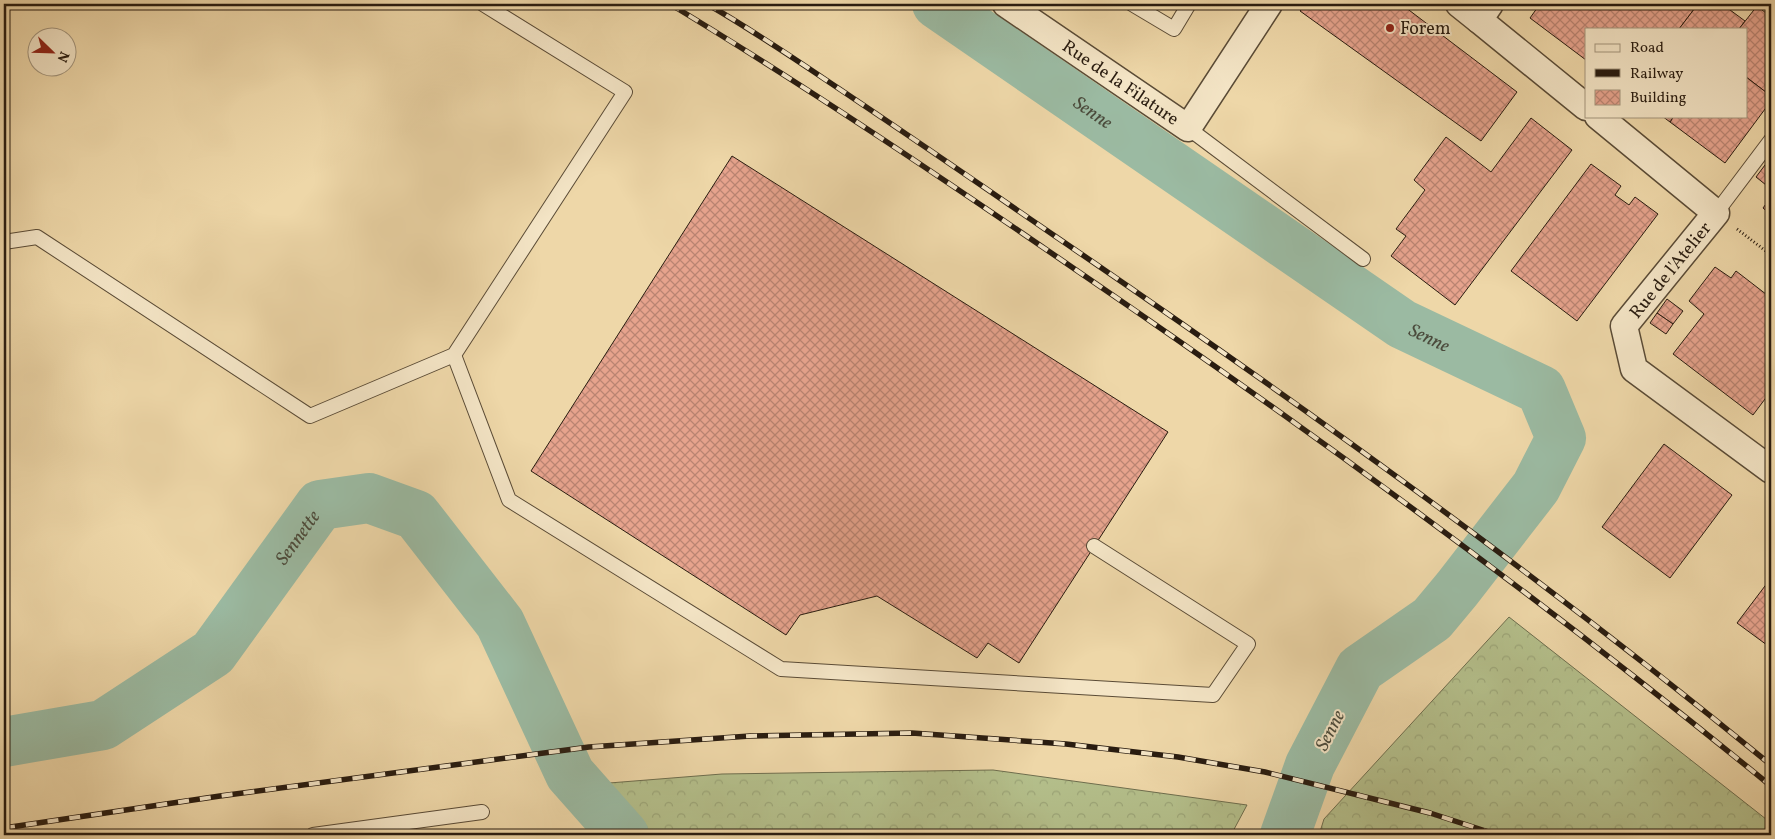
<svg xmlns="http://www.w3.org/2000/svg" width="1775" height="839" font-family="Vollkorn,serif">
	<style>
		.forest { fill: url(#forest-crowns); stroke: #6e6e4e }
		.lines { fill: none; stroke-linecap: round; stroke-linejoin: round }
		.river { stroke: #9bbaa2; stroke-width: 50 }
		.building { fill: url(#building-cross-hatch); stroke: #291c10 }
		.lane-casing { stroke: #5a4b36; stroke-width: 16 }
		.street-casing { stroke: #5a4b36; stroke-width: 29 }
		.path { stroke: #291c10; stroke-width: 3; stroke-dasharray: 1 2.5; stroke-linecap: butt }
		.lane { stroke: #f4e5c6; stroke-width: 14 }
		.street { stroke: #f4e5c6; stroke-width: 26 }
		.rail-casing { stroke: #291c10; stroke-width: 5.5 }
		.rail { stroke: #f4e5c6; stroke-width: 4; stroke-dasharray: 11; stroke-linecap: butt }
		.poi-dot { fill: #8f2418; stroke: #f4e5c6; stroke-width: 2 }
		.labels { text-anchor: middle; stroke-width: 4; stroke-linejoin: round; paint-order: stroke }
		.poi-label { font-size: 18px; fill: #291c10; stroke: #f4e5c6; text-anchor: start }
		.street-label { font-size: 18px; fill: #291c10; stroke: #f4e5c6 }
		.water-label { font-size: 19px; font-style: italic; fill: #4b4b3c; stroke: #f4e5c6 }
	</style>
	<defs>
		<pattern id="forest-crowns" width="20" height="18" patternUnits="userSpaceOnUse" patternTransform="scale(1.25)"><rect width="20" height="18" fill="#b4bf8b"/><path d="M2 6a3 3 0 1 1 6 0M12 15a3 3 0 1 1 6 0" fill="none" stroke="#9ba477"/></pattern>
		<pattern id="building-cross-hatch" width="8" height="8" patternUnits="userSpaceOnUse" patternTransform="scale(1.25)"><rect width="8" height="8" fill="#e6a38d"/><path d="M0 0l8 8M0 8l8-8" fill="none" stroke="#ba8472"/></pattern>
	</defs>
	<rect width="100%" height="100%" fill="#eed7a8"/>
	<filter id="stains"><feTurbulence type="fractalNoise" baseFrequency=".004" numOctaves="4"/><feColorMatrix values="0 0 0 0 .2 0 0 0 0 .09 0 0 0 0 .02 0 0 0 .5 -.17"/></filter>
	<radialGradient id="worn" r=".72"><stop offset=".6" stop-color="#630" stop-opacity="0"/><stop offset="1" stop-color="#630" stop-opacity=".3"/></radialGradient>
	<!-- forest -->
	<g class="forest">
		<path d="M1509,617L1771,823V835H1319L1324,819Z"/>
		<path d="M993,770L1247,805L1231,835H602L559,787L722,774Z"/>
	</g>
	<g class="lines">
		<!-- river -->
		<g class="river">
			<path id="s1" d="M937,4L1402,324L1541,390L1561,438L1536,487L1457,589L1432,619L1360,669L1310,765L1285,835"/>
			<path id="s2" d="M4,742L103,725L213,653L320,505L369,498L416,515L500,623L570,774L624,835"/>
		</g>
	</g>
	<!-- building -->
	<g class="building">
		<path d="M1306,4H1401L1517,92L1481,141L1300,11Z"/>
		<path d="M1540,4H1698L1679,29H1586V60L1530,18Z"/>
		<path d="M1698,4H1722L1745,21L1739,29H1679Z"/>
		<path d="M1757,6L1771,17V96L1746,77V29H1739Z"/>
		<path d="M1746,77L1771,96V101L1725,163L1670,122L1674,116H1746Z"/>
		<path d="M1662,116H1674L1670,122Z"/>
		<path d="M1531,118L1572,150L1455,305L1391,256L1406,236L1396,229L1425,190L1414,180L1446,137L1491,172Z"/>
		<path d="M732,156L1168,432L1019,663L988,643L977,658L877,596L800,615L786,635L531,471Z"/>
		<path d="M1771,157V189L1756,177Z"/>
		<path d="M1591,164L1621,186L1615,195L1629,205L1635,197L1658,214L1577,321L1511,271Z"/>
		<path d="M1771,197V215L1763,208Z"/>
		<path d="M1715,267L1731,278L1736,271L1771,298V391L1753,415L1673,354L1704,314L1689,301Z"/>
		<path d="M1667,299L1683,311L1673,324L1657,313Z"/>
		<path d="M1657,313L1673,324L1666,334L1650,323Z"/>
		<path d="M1664,444L1732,495L1670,578L1602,527Z"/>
		<path d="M1771,578V648L1737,623Z"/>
	</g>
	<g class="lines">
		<!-- lane casing -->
		<g class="lane-casing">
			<g id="lane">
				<path d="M1132,4L1174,29L1189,4"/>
				<path d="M1188,128L1363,259"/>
				<path d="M1716,213L1771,140"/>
				<path d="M4,242L37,237L310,416L454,355L625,92L483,4"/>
				<path d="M454,355L509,500L781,669L1213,695L1248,644L1094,546"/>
				<path d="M313,835L482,812"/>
			</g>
		</g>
		<!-- street casing -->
		<g class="street-casing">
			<g id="street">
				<path id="s3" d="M1006,4L1188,128L1269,4"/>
				<path d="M1459,4L1479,20L1490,4"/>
				<path d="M1479,20L1586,107"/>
				<path d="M1598,116L1716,213L1624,326L1634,369L1771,470"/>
			</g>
		</g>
		<!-- path -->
		<path class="path" d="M1737,229L1771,255"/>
		<!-- lane -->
		<use href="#lane" class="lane"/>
		<!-- street -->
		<use href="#street" class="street"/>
		<!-- rail casing -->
		<g class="rail-casing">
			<g id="rail">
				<path d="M670,4C809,88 945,180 1079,272C1316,434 1548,604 1771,786"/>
				<path d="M707,4C749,28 789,55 829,82C904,132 978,183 1052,234C1298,402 1540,576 1771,765"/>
				<path d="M4,828L220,796L589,747L750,736L912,733L1066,744L1178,757L1265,772L1430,813L1498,835"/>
			</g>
		</g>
		<!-- rail -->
		<use href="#rail" class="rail"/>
	</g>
	<!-- markers -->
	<circle class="poi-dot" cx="1390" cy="28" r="5"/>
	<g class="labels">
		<!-- poi labels -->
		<g class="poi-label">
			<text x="1400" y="34">Forem</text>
		</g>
		<!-- street labels -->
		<g class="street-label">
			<text dy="6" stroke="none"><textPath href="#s3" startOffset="139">Rue de la Filature</textPath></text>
			<text transform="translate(1670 270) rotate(-51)" y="6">Rue de l'Atelier</text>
		</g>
		<!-- water labels -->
		<g class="water-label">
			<text dy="7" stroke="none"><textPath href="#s1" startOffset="190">Senne</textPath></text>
			<text dy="7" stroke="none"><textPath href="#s1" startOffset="595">Senne</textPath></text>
			<text dy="7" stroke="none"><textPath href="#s2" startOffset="375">Sennette</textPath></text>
			<text transform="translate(1329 730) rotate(-63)" y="7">Senne</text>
		</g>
	</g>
	<!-- margin -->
	<rect width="1775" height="839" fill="none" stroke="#eed7a8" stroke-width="20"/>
	<rect x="5" y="5" width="1765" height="829" fill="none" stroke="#291c10" stroke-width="2.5"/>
	<rect x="10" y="10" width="1755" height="819" fill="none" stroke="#291c10"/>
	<!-- legend -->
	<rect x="1585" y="28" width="162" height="90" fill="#f4e5c6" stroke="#a3957d"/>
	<rect x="1595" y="44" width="25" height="8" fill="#f4e5c6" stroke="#a3957d"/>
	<text x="1630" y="52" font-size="15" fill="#291c10">Road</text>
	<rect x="1595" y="69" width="25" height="8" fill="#291c10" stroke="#a3957d"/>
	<text x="1630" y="78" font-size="15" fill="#291c10">Railway</text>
	<rect x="1595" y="90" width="25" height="15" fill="url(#building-cross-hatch)" stroke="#a3957d"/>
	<text x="1630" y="102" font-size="15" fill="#291c10">Building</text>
	<!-- north arrow -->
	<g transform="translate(52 52) rotate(113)"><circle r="24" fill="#f4e5c6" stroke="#a3957d"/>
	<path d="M0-4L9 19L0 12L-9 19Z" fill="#8f2418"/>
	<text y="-8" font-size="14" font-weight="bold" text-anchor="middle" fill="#291c10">N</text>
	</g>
	<rect width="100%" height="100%" filter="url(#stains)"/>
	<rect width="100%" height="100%" fill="url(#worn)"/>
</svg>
